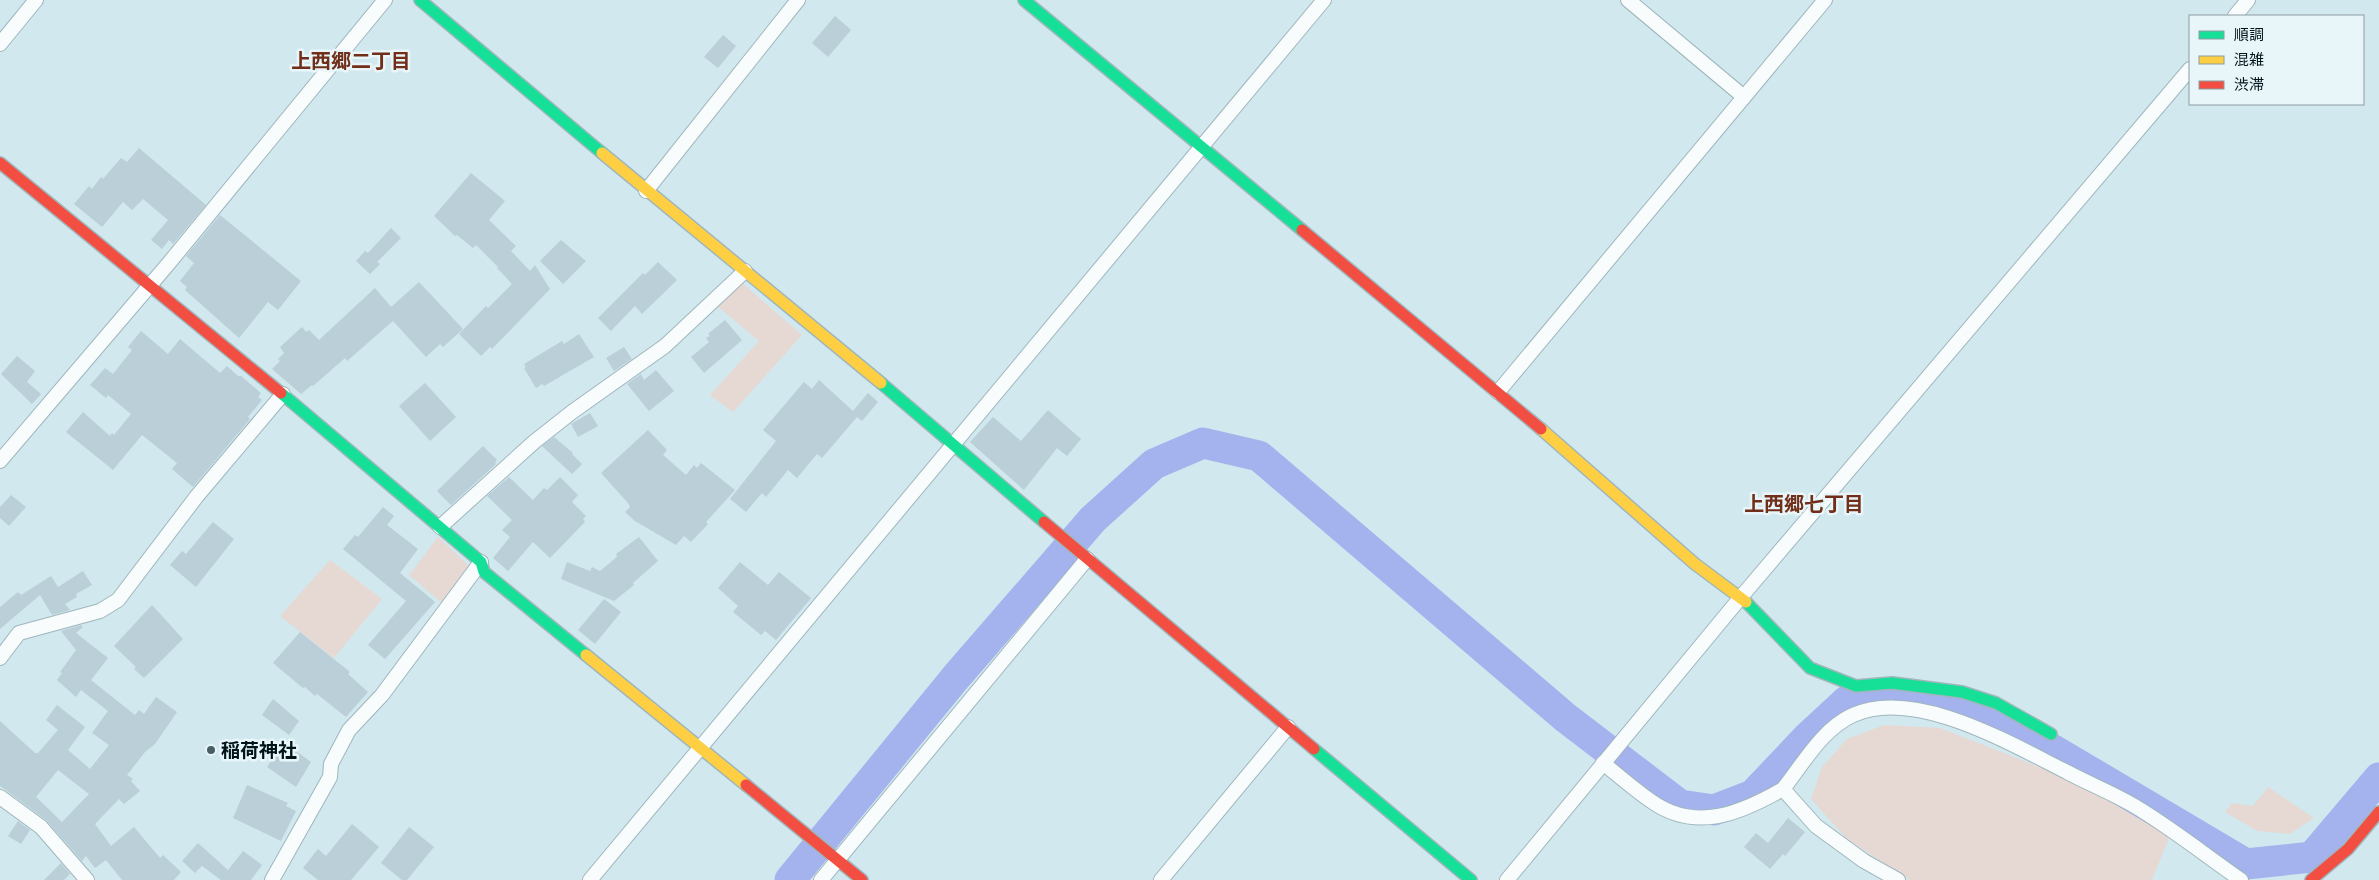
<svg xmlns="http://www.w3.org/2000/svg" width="2379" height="880" font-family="'Space Grotesk','Noto Sans JP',sans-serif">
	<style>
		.green { fill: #e6d9d4 }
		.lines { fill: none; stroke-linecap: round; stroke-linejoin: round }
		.river { stroke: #a4b2ee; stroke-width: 31 }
		.building { fill: #bacfd8; fill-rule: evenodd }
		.street-casing { stroke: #9fb6bd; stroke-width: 16 }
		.fast-casing { stroke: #9fb6bd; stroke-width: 14 }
		.slow-casing { stroke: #9fb6bd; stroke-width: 14 }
		.jam-casing { stroke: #9fb6bd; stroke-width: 14 }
		.street { stroke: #f8fcfc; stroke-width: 14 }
		.fast { stroke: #16e098; stroke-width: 11 }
		.slow { stroke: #ffcf43; stroke-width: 11 }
		.jam { stroke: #f24e42; stroke-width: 11 }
		.poi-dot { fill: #495e64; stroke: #e8f6fa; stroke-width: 2 }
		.labels { text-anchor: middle; stroke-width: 5; stroke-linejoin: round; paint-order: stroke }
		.poi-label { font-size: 19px; font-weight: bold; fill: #00141a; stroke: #e8f6fa; text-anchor: start }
		.neighbourhood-label { font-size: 20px; font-weight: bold; fill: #712e19; stroke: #e8f6fa }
	</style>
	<rect width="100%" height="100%" fill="#d1e8ee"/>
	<!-- green -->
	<g class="green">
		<path d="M741,282L802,335L733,412L710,395L759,341L717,306Z"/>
		<path d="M438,537L470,567L441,602L409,575Z"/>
		<path d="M330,560L382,599L334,658L280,616Z"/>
		<path d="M1884,725L1940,728L2065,777L2154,824L2169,838L2152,880H1910L1847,839L1811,799L1822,767L1847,739Z"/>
		<path d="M2268,787L2314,818L2290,834L2257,831L2225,812L2232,803L2253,806Z"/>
	</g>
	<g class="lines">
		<!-- river -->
		<path class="river" d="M790,880L956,677L1093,519L1154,464L1203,443L1259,456L1566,718L1680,805L1714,810L1753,795L1807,738L1847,701L1911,694L1976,713L2045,745L2246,864L2312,857L2379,778"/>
	</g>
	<!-- building -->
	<g class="building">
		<path d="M835,16L851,30L828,57L812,43Z"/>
		<path d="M723,35L736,46L718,68L704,57Z"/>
		<path d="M139,148L206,205L173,244L169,240L162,249L151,240L168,220L143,199L132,210L123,202L102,227L74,204L89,186L92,189L101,177L103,179L121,158L127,162Z"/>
		<path d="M471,173L505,201L489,220L516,246L511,251L530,271L535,265L550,289L492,349L490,347L481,356L459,334L486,306L488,308L512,284L497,268L498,267L476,245L473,248L457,235L455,236L434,216Z"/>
		<path d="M220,215L301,281L278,310L268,302L239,338L185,290L187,287L180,281L194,263L186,256Z"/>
		<path d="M391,228L401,238L377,262L380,264L370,274L356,261L365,251L368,253Z"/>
		<path d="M561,240L586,261L563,284L540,261Z"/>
		<path d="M658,262L677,280L642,314L635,306L611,331L598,318L643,273L645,275Z"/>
		<path d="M419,282L463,329L443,347L440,344L426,357L393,321L347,361L345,358L313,386L312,385L301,394L272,369L280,361L278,359L284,353L280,347L302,327L306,332L309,330L319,340L375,288L391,307Z"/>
		<path d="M725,320L742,340L704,373L691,357L709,342L706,338L710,336L708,334Z"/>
		<path d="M141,331L168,354L180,339L220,373L227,366L238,376H241L261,393L258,397L262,400L248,417L250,419L193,487L172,469L177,463L142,435L113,470L66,432L83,412L110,436L112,433L114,435L131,414L108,395L106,398L90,385L105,368L113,374L132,350L128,347Z"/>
		<path d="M579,334L594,357L544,386L542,384L536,388L524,368L526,367L524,364L562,341L564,344Z"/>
		<path d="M624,347L632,359L614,371L606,358Z"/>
		<path d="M17,356L35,371L27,382L41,394L32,404L1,374Z"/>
		<path d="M656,370L674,391L649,411L627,384L641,374L644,380Z"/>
		<path d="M819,380L853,411L868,393L878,402L862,421L857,417L822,458L817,454L797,478L788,470L766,497L762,493L746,512L730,499L776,441L763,430L804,382L812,389Z"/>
		<path d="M425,383L456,417L430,441L399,406Z"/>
		<path d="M1048,410L1081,439L1067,456L1057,448L1024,490L970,442L993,417L1021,441Z"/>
		<path d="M590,413L598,426L578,437L571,424Z"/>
		<path d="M648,430L667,450L663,455L686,475L694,465L697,468L701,463L735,490L706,522L708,524L691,542L684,536L676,545L635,521L625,512L630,507L628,503L601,473Z"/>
		<path d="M554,437L573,453L572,454L582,464L572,474L542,446Z"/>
		<path d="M483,446L497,460L495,463L496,464L451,505L437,491Z"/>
		<path d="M509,477L533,500L544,488L547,490L560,477L578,495L572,502L586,516L583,519L585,522L550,558L533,542L508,571L493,558L510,537L502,530L512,520L487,496Z"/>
		<path d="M11,495L26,507L9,526L0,518V507Z"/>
		<path d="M383,507L394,516L387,525L418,549L400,573L435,602L385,659L368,645L406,601L343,549L355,535L358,537Z"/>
		<path d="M213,522L234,539L196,587L170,565L182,551L186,554Z"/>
		<path d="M639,537L658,561L633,583L634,585L614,601L561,579L567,562L590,571L592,567L600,571L617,557L616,554Z"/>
		<path d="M740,562L768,585L779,572L811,598L776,640L765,631L761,635L733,612L738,606L718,588Z"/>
		<path d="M83,571L92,585L76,594L77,597L65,604L70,610L52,615L40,595L0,629V607L18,592L21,595L51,576L58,587Z"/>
		<path d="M604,599L621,612L595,644L578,630Z"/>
		<path d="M152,605L183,639L144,678L134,669L136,667L114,646Z"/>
		<path d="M81,625L83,627L76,633L108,658L91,680L135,715L139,710L144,714L156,697L177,712L155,744L145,752L127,775L133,779L131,781L140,791L124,804L119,799L95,824L111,846L134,827L160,858L163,855L181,872L174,880H122L106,860L95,868L86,856L82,861L46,820L0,786V721L35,753H38L58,730L46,720L57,705L85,727L68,750L90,769L109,745L92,733L108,711L81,690L76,697L57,680L62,673L60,672L76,650L61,631ZM58,770L89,794L62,822L36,797Z"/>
		<path d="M300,632L350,672L348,674L368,692L346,717L317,694L315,696L305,687L303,688L273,663Z"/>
		<path d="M273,699L299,721L289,735L262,715Z"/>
		<path d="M284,742L311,762L296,787L267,767Z"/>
		<path d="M247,785L288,803L286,806L296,811L281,841L233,818Z"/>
		<path d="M1788,818L1805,832L1785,856L1783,854L1770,869L1744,847L1756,833L1768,843Z"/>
		<path d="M18,821L30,830L21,844L8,836Z"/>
		<path d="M352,824L379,847L351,880H318L303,868L318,849L326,856Z"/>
		<path d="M409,827L434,847L407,880H402L381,863Z"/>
		<path d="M198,843L228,870L243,851L262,865L251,880H221L202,866L195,873L182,861Z"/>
		<path d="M61,863L70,874L64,880H44Z"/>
	</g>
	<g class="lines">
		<!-- street casing -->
		<g class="street-casing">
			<g id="street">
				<path d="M1628,0L1744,97"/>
				<path d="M2235,16L2248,0"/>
				<path d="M0,44L36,0"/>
				<path d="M646,191L798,0"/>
				<path d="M1498,392L1825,0"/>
				<path d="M0,461L169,263L385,0"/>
				<path d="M440,527L534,442L572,412L665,346L745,271"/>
				<path d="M0,658L19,633L100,611L118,600L197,496L283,394"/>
				<path d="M1603,763C1619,776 1635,790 1651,801C1696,833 1741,813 1783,789"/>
				<path d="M0,797L41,827L87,880"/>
				<path d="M272,880L330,777L331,764L349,730L382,695L481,562"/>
				<path d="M590,880L1324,0"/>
				<path d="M821,880L1087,559"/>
				<path d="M1161,880L1288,727"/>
				<path d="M1507,880L1741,597L2190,69"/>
				<path d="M1898,880L1864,861L1816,826L1783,789C1803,764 1822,729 1853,715C1915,687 2011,744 2067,772C2091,785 2118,795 2141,810C2175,831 2208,857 2241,880"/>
			</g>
		</g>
		<!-- fast casing -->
		<g class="fast-casing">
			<g id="fast">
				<path d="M420,0L602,153"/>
				<path d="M1024,0L1302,230"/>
				<path d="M881,383L1044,522"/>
				<path d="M281,393L481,562L484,572L586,655"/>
				<path d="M1746,602L1810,668L1856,686L1892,683L1962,692L1996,703L2051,734"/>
				<path d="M1314,749L1471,880"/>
			</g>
		</g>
		<!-- slow casing -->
		<g class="slow-casing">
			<g id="slow">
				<path d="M602,153L881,383"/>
				<path d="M1541,429L1695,564L1746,602"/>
				<path d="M586,655L746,785"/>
			</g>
		</g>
		<!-- jam casing -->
		<g class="jam-casing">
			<g id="jam">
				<path d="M0,163L281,393"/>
				<path d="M1302,230L1541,429"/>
				<path d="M1044,522L1314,749"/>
				<path d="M746,785L862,880"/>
				<path d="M2311,880L2348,849L2379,812"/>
			</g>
		</g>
		<!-- street -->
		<use href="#street" class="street"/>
		<!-- fast -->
		<use href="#fast" class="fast"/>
		<!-- slow -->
		<use href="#slow" class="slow"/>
		<!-- jam -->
		<use href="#jam" class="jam"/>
	</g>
	<!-- markers -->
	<circle class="poi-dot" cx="211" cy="750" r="5"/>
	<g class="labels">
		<!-- poi labels -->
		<g class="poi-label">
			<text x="221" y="757">稲荷神社</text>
		</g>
		<!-- neighbourhood labels -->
		<g class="neighbourhood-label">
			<text x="351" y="68">上西郷二丁目</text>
			<text x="1804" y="511">上西郷七丁目</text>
		</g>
	</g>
	<!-- legend -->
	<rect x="2189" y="15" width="175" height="90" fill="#e8f6fa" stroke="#8b9ca0"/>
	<rect x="2199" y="31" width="25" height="8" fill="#16e098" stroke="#8b9ca0"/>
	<text x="2234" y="40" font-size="15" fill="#00141a">順調</text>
	<rect x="2199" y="56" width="25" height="8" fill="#ffcf43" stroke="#8b9ca0"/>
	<text x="2234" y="65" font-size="15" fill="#00141a">混雑</text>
	<rect x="2199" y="81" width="25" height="8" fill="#f24e42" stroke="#8b9ca0"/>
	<text x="2234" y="90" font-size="15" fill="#00141a">渋滞</text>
</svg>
